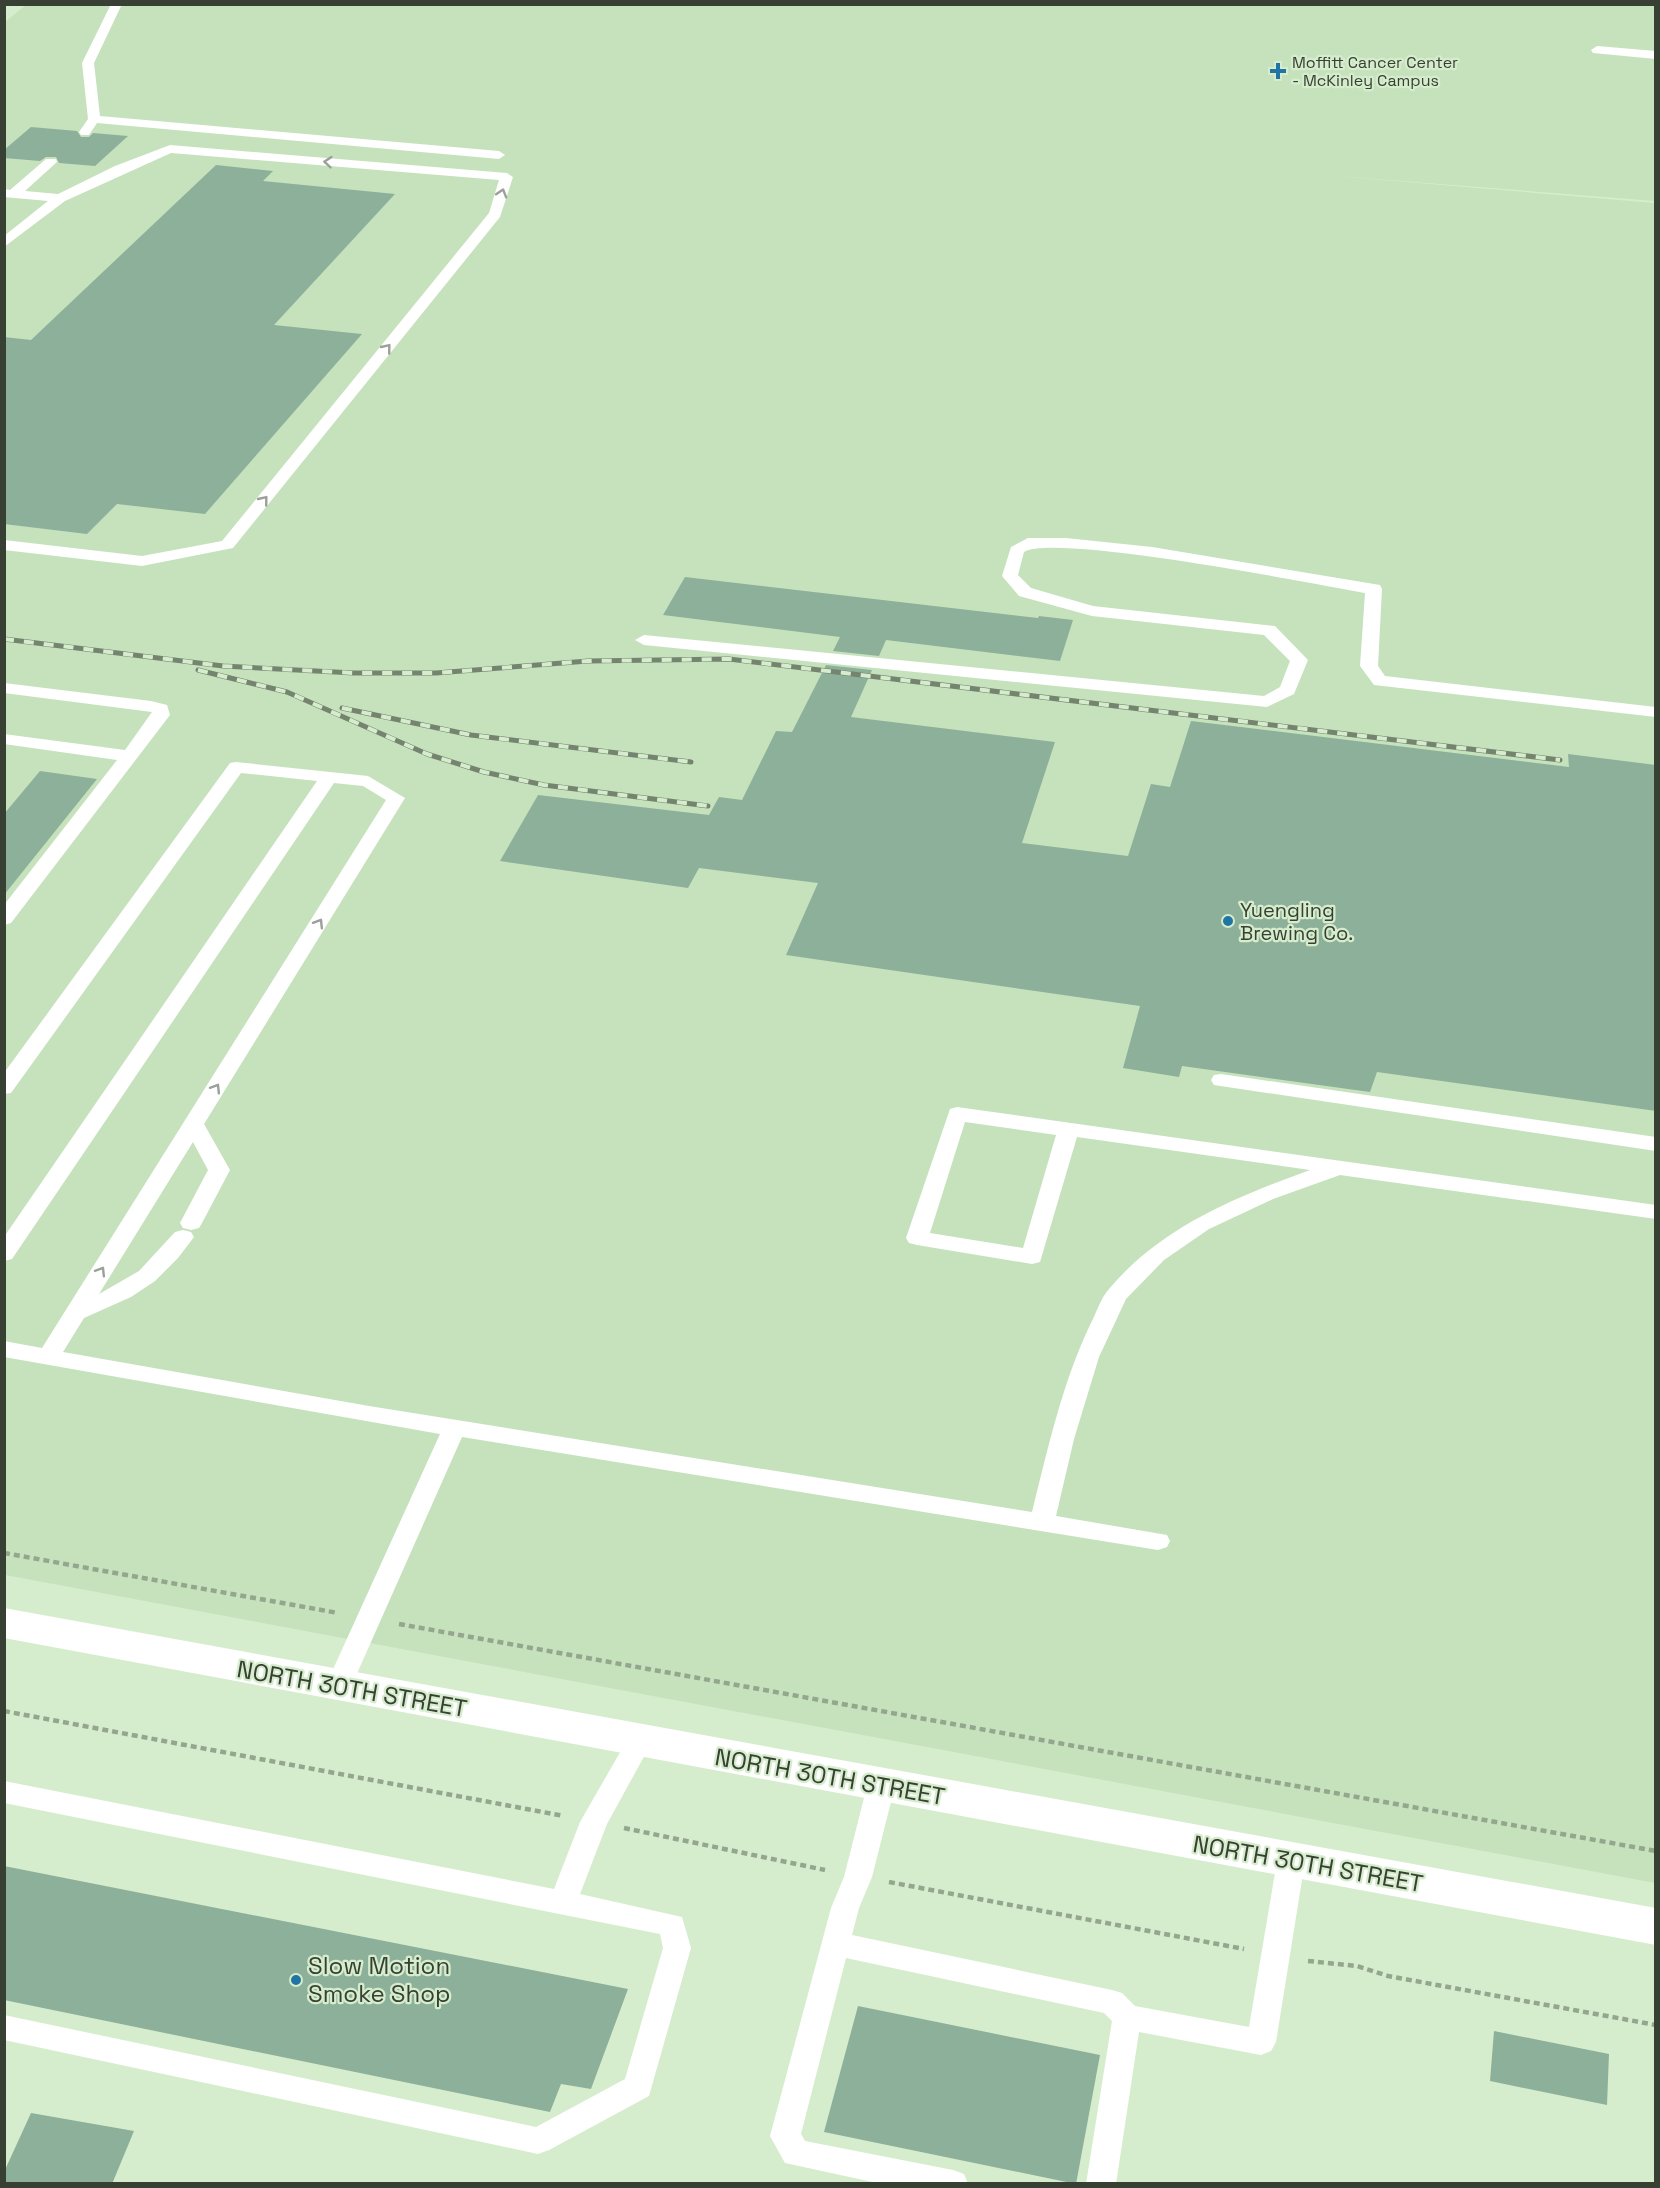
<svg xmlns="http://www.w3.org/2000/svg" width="1660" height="2188" font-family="'Space Grotesk',sans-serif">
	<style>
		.built { fill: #c6e2bc }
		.building { fill: #8db09a }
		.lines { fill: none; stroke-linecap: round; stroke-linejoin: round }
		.path { stroke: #95a68e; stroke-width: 4.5; stroke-dasharray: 6 4; stroke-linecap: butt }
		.lane { fill: #fff; fill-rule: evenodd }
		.secondary { fill: #fff; fill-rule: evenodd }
		.rail-casing { stroke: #75846f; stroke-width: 5 }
		.rail { stroke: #d6edcd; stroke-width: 4; stroke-dasharray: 10; stroke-linecap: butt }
		.oneway { stroke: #9ba099 }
		.poi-dot { fill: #2175a5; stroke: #d6edcd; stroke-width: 2 }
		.labels { text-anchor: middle; stroke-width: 4.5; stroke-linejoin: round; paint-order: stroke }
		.far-poi-label { font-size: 16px; fill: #374033; stroke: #d6edcd; text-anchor: start }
		.poi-label { font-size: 20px; fill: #374033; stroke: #d6edcd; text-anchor: start }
		.near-street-label { font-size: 24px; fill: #374033; stroke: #d6edcd }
		.near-poi-label { font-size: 24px; fill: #374033; stroke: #d6edcd; text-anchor: start }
	</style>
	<rect width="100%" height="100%" fill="#d6edcd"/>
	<!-- built -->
	<path class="built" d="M27,4L1655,5V201L1324,175L1655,203V1883L5,1575V22Z"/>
	<!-- building -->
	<g class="building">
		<path d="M31,127L77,131L81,137H89L93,133L128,136L95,166L59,163L56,157H46L40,161L4,158V150Z"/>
		<path d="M216,165L273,171L263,181L395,194L274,325L362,334L205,514L117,504L87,534L4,524V337L31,340Z"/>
		<path d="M685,577L1038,618L1039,616L1073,620L1060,661L886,640L879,656L833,651L840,637L663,615Z"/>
		<path d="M826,665L872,670L851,717L1055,742L1022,843L1128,856L1151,784L1170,787L1191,721L1569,767L1568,754L1656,765V1111L1377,1072L1370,1092L1182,1066L1179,1077L1123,1068L1140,1006L786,955L818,883L699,868L688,888L500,861L538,795L709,815L719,797L742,800L776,731L792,732Z"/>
		<path d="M40,771L97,779L4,895V814Z"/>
		<path d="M4,1866L628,1989L591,2089L561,2084L550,2112L4,2000Z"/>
		<path d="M858,2006L1100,2055L1076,2184L824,2132Z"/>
		<path d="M1494,2031L1609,2054L1607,2105L1490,2081Z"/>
		<path d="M31,2113L134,2131L112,2184H4V2172Z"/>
	</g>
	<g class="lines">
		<!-- path -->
		<g class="path">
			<path d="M4,1553L338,1613"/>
			<path d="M399,1624L1656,1851"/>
			<path d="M4,1711L564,1816"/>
			<path d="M624,1828L825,1870"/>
			<path d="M889,1882L1244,1949"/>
			<path d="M1308,1961L1357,1966L1388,1976L1656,2025"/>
		</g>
		<!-- lane -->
		<g class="lane">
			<path d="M111,4H122L94,63L100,116L499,151L505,155L499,159L97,123L89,135H81L79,132L88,119L82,63Z"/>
			<path d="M1597,46L1656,51V59L1593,53L1591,50Z"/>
			<path d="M170,145L507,173L513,177L500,217L233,548L142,566L4,550V540L142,556L222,541L489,213L499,180L171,153L65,201L4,247V236L48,201L4,197V189L10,190L46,159H56L57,162L25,191L58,194L115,166Z"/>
			<path d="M1028,538H1066L1152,547L1380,585L1382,589L1378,666L1385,676L1656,707V717L1374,685L1360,666L1365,593C1315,584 1055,533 1024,552L1018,575L1031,588L1093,606L1275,626L1308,660L1294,694L1267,707L644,645L635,640L644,635L1264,696L1280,687L1290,661L1264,635L1092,616L1019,596L1002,576L1011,547Z"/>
			<path d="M4,683L151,701L167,705L170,715L11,923L4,925V905L117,760L4,744V734L125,750L152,712L4,693Z"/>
			<path d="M236,762L368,776L405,798L204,1124L230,1170L202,1223L199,1228L191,1230L183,1228L180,1223L208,1170L193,1142L99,1294L139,1271L175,1232L183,1230L191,1232L194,1237L178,1258L155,1281L131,1297L84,1318L63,1352L369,1406L1032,1512C1048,1448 1062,1384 1090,1325C1096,1314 1100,1299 1109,1289C1161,1227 1236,1197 1310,1170L1077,1137L1040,1262L1032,1264L917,1245L909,1243L906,1238L950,1109L957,1107L1656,1205V1219L1340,1175L1273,1199L1209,1229L1164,1260L1126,1299L1099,1357L1074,1439L1056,1516L1167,1535L1170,1541L1167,1547L1158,1550L462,1437L351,1687L347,1694L338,1697L329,1694L325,1687L440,1434L4,1357V1341L42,1348L386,800L363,786L334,783L12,1259L4,1261V1237L317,781L241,773L11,1093L4,1094V1073L230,763ZM965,1122L1056,1135L1023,1248L930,1233Z"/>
			<path d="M1221,1074L1656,1137V1151L1214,1085L1211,1080L1214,1075Z"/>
			<path d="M639,1732L648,1735L652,1742L607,1824L580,1894L682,1917L691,1948L649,2096L549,2150L538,2154L4,2040V2015L536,2127L625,2079L663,1948L660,1934L4,1803V1781L554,1889L580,1822L630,1735Z"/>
			<path d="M881,1775L891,1778L895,1786L872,1877L859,1908L852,1935L1112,1990L1122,1993L1135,2006L1249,2027L1277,1861L1281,1853L1291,1850L1301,1853L1305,1861L1276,2042L1271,2051L1261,2055L1139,2032L1116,2184H1086L1112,2021L1104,2013L846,1958L801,2134L805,2141L953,2170L964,2174L968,2184H882L785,2163L770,2136L831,1908L844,1877L867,1786L871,1778Z"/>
		</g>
		<!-- secondary -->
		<path class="secondary" d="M4,1608L1656,1908V1945L4,1638Z"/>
		<!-- rail casing -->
		<g class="rail-casing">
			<g id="rail">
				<path d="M4,639L223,666L354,673H436L588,661L729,659L1560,760"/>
				<path d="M198,670L287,692L427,754L484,772L544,785L708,806"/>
				<path d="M342,708L471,735L691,762"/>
			</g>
		</g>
		<!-- rail -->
		<use href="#rail" class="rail"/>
	</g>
	<!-- one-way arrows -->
	<defs><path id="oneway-chevron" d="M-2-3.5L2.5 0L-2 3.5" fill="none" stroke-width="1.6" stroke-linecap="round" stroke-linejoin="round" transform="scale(1.5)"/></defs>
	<g class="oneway">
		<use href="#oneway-chevron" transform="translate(328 162) rotate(-175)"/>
		<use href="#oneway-chevron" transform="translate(502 193) rotate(-73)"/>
		<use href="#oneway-chevron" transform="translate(387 348) rotate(-51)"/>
		<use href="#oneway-chevron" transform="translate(264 500) rotate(-51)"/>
		<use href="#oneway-chevron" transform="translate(319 923) rotate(-58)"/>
		<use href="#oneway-chevron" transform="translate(216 1088) rotate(-58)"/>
		<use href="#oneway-chevron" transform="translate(101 1271) rotate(-58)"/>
	</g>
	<!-- markers -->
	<g class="poi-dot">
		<path d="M1275 62h6v6h6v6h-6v6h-6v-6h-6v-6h6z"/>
		<circle cx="1228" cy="921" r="6"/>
		<circle cx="296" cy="1980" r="6"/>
	</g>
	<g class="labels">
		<!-- far-poi labels -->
		<g class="far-poi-label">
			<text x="1292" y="68">Moffitt Cancer Center<tspan x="1292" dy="18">- McKinley Campus</tspan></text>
		</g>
		<!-- poi labels -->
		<g class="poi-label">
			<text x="1240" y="917">Yuengling<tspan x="1240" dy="23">Brewing Co.</tspan></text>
		</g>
		<!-- near-street labels -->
		<g class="near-street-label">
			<text transform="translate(352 1689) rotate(10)" y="8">NORTH 30TH STREET</text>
			<text transform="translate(830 1777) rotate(10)" y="8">NORTH 30TH STREET</text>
			<text transform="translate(1308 1864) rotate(10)" y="8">NORTH 30TH STREET</text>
		</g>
		<!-- near-poi labels -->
		<g class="near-poi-label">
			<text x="308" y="1974">Slow Motion<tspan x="308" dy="28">Smoke Shop</tspan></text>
		</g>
	</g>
	<!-- border -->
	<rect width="1660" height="2188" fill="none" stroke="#374033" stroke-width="12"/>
</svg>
